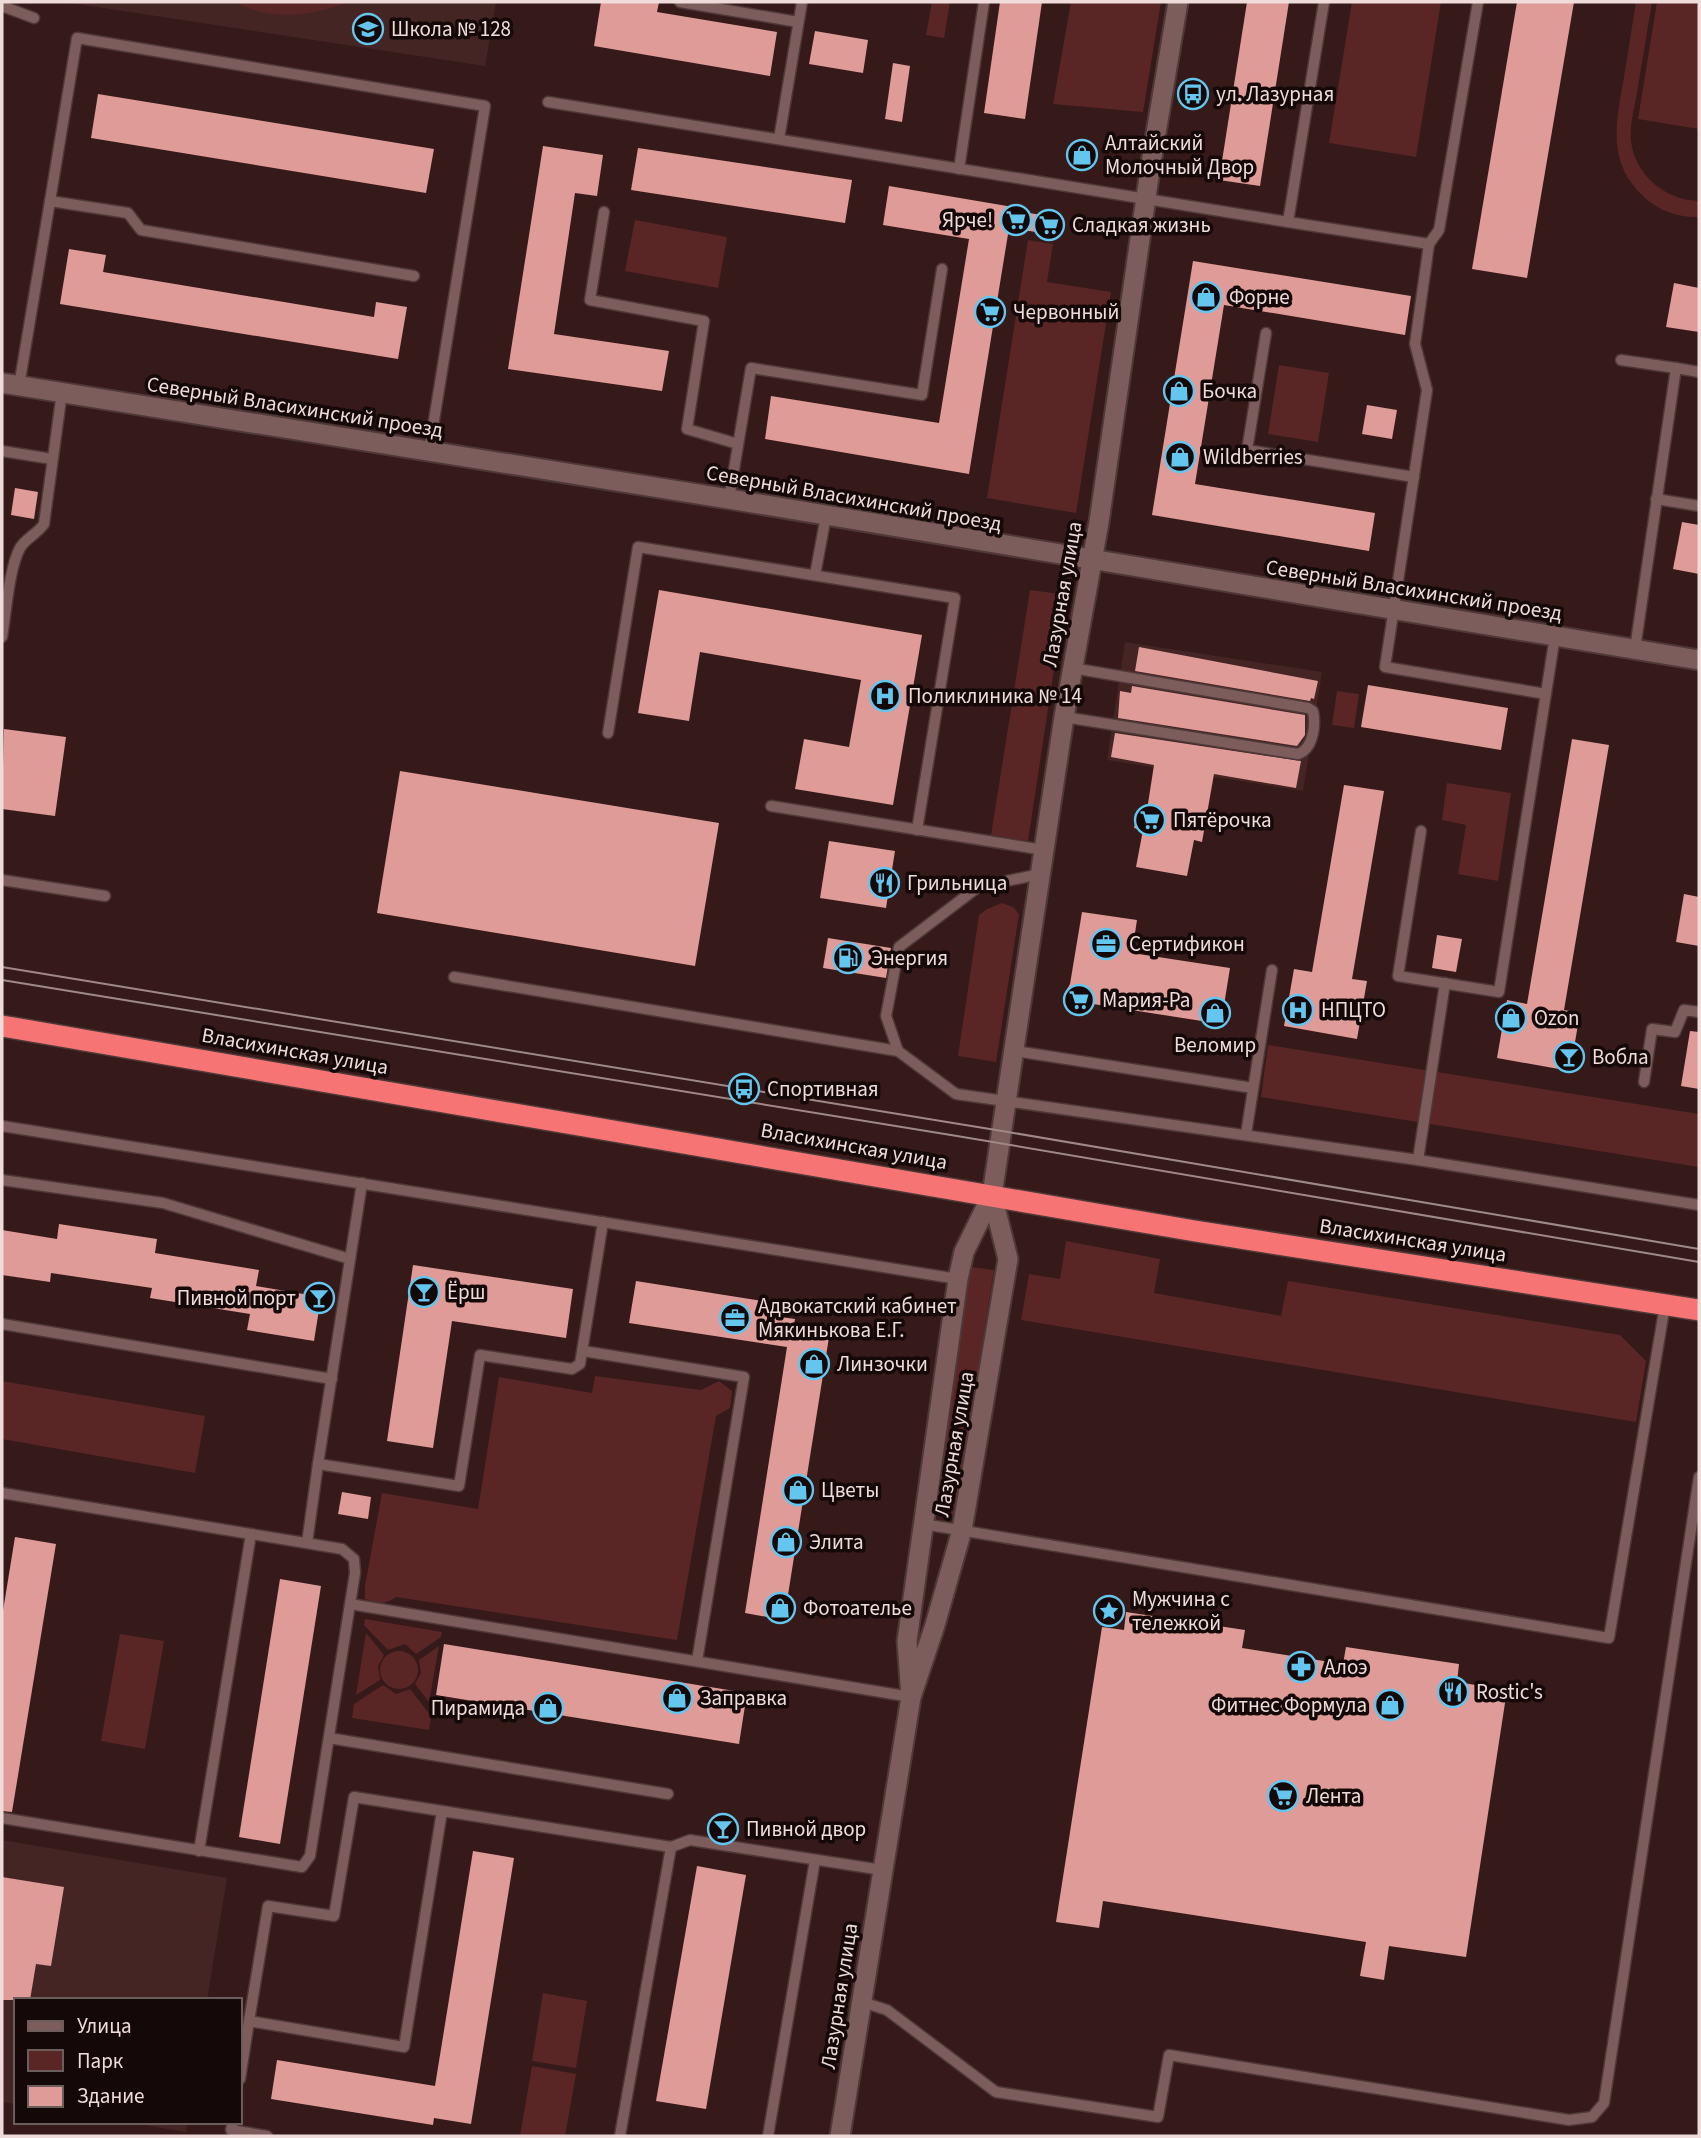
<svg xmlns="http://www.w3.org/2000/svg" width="1701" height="2138" font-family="'Source Sans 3',sans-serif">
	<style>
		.built { fill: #452524 }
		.green { fill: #592625 }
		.building { fill: #df9b98 }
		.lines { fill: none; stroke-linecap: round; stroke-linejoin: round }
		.lane-casing { stroke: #4e3838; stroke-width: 13 }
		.street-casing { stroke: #4e3838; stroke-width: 23 }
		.highway-casing { stroke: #4e3838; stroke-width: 24 }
		.lane { stroke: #7d5d5b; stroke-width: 10 }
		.street { stroke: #7d5d5b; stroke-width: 19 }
		.highway { stroke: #f67473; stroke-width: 21 }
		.tram { stroke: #9f8988; stroke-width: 2 }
		.labels { text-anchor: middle; stroke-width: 7; stroke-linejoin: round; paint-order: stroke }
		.poi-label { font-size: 21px; fill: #eedbda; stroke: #140908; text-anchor: start }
		.street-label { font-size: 21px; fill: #eedbda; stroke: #140908 }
	</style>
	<rect width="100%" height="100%" fill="#351a19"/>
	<!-- built -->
	<g class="built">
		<path d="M64,2H496L485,66Z"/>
		<path d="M1125,642L1322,672L1303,791L1107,760Z"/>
		<path d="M2,1840L227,1878L207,2000H16V2104L2,2102Z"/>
		<path d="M127,2122H187L186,2132Z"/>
	</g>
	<!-- green -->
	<g class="green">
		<path d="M236,2H348C313,16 270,22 236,2Z"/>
		<path d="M932,2H950L944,38L926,35Z"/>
		<path d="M1071,2H1161L1143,112L1053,104Z"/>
		<path d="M1352,2H1441L1416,157L1329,143Z"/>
		<path d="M1636,2H1652C1647,32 1642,63 1637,93C1634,110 1628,130 1632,147C1639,179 1668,200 1699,201V217C1679,218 1660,211 1645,198C1606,163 1616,122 1624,77C1628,52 1632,27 1636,2Z"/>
		<path d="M1657,2H1699V129L1638,119Z"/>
		<path d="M635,220L727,237L718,288L625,271Z"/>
		<path d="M1028,240L1053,244L1047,282L1111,292L1076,513L987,498Z"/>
		<path d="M1279,365L1329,373L1318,442L1268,434Z"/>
		<path d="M1030,590L1060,594L1063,610L1028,841L991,835Z"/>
		<path d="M1337,691L1359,694L1354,728L1332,725Z"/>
		<path d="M1447,783L1511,793L1498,881L1458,874L1466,825L1442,820Z"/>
		<path d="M1002,903L1013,907L1019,914L996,1062L958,1056L979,915L987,909Z"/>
		<path d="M1268,1045L1699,1114V1167L1261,1097Z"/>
		<path d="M1066,1241L1160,1259L1154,1293L1281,1316L1288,1281L1620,1335L1646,1361L1636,1422L1021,1320L1029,1274L1060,1279Z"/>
		<path d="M971,1267L994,1270L955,1512L949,1518L937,1514L934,1508Z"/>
		<path d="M595,1376L701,1390L719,1381L732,1391L730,1408L716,1416L677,1640L396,1597C384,1605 378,1604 365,1599V1586L382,1493L478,1509L499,1377L592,1393Z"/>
		<path d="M2,1381L205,1416L195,1473L2,1439Z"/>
		<path d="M365,1619L442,1632L441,1637L416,1654L405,1644L388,1650L364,1625Z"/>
		<path d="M366,1633L384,1655L378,1666L380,1680L356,1695Z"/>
		<path d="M120,1634L164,1641L145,1749L101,1741Z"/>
		<path d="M439,1646L429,1702L415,1684L421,1673L419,1660Z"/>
		<circle cx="399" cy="1670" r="19"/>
		<path d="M383,1685L396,1694L410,1689L431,1716L429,1730L352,1718L354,1704Z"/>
		<path d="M543,1993L587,2001L576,2068L532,2061Z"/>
		<path d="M532,2066L576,2074L565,2136H520Z"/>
	</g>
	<!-- building -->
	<g class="building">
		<path d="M601,2H659L657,12L777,32L770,76L594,46Z"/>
		<path d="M1000,2H1042L1025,119L984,113Z"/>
		<path d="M1247,2H1289L1260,186L1219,180Z"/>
		<path d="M1517,2H1574L1527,278L1472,269Z"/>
		<path d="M815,31L868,40L863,73L809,64Z"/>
		<path d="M893,63L910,66L902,122L885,119Z"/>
		<path d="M98,94L434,149L426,193L91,138Z"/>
		<path d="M543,146L603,155L597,196L575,193L554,334L669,351L662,391L508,369Z"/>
		<path d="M638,148L852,180L845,223L631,190Z"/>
		<path d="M889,186L1013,207L1012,210L1059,218L1056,235L1009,228L969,474L765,439L771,396L939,423L969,239L883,225Z"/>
		<path d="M69,249L106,255L103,272L374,317L376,302L407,307L398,359L60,304Z"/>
		<path d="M1193,261L1411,296L1405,335L1224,305L1195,484L1375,513L1369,551L1152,515Z"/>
		<path d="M1674,283L1699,288V332L1666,327Z"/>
		<path d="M1367,405L1397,410L1392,439L1362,434Z"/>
		<path d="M15,488L38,492L34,519L11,515Z"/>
		<path d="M1682,522L1699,525V574L1673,569Z"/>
		<path d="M659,590L922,635L893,805L795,789L804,739L849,747L861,680L700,652L689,721L638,713Z"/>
		<path d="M1139,647L1318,681L1314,699L1311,698L1310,701L1135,671Z"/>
		<path d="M1368,685L1508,708L1501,750L1361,727Z"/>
		<path d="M1132,686L1305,715V735L1297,746L1118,718L1120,691L1131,693Z"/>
		<path d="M4,729L66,737L55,816L2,809Z"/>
		<path d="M1115,733L1301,761L1296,788L1214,774L1202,842L1194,840L1187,876L1136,867L1143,830L1134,828L1138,809L1147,810L1154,765L1111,757Z"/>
		<path d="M1572,739L1609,745L1564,1010L1580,1013L1570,1071L1497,1058L1507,1000L1527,1004Z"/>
		<path d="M400,771L719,823L695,966L377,913Z"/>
		<path d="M1344,785L1384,791L1352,979L1367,981L1357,1039L1284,1026L1294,969L1312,972Z"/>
		<path d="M829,841L895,851L886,908L820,898Z"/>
		<path d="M1684,894L1699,897V946L1676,942Z"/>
		<path d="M1082,912L1137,920L1132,953L1230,968L1221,1024L1093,1004L1079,1008L1071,1004L1066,999V991L1070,984Z"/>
		<path d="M1437,935L1462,939L1456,972L1432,968Z"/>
		<path d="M828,938L891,948L886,978L823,968Z"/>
		<path d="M1690,1031L1699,1032V1089L1681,1086Z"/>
		<path d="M59,1224L157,1239L155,1253L259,1270L256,1286L321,1297L314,1341L247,1330L250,1314L150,1298L152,1288L51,1273L50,1282L2,1275V1230L57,1239Z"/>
		<path d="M413,1265L573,1289L566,1338L452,1321L433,1448L387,1441Z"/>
		<path d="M636,1281L782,1304L780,1317L795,1319L794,1325L830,1331L784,1620L745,1613L787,1347L629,1323Z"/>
		<path d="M342,1492L371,1497L368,1519L338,1514Z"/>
		<path d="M15,1537L56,1544L12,1812L2,1811V1617Z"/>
		<path d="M280,1579L321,1586L280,1844L239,1837Z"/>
		<path d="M1126,1612L1245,1630L1242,1648L1343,1664L1346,1647L1459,1664L1457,1682L1507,1690L1466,1957L1389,1946L1384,1980L1360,1976L1366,1942L1103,1901L1099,1928L1056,1922L1102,1627L1124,1630Z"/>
		<path d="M444,1644L747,1693L739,1744L436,1695Z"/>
		<path d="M473,1851L514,1858L471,2124L434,2118L433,2125L271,2099L277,2060L435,2086Z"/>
		<path d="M697,1866L746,1875L706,2109L656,2101Z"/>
		<path d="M2,1877L64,1887L51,1966L36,1964L30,2000H2Z"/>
	</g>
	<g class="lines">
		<!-- lane casing -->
		<g class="lane-casing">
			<g id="lane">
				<path d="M680,2L798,22"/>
				<path d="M2,6L34,18"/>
				<path d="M548,102L1288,222L1324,2"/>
				<path d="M779,139L802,2"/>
				<path d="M959,169L984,2"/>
				<path d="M50,201L77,38L485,106L429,451"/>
				<path d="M604,212L590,300L704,321L687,429L738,444"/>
				<path d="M1288,222L1429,244L1439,230L1478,2"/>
				<path d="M1429,244L1415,344L1427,390L1385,667L1546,694"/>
				<path d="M1266,333L1247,450L1414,477"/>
				<path d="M1621,360L1676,368"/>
				<path d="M19,386L50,201L128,213L141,230L414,276"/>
				<path d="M2,451L52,459"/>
				<path d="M729,499L751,368L922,395L942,269"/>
				<path d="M1656,499L1699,506"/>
				<path d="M815,575L826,516"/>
				<path d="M2,637C6,614 9,568 20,548C25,539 37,534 44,524L62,392"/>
				<path d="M1635,649L1676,368L1699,372"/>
				<path d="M1064,717L1298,754C1313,749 1316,726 1313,711L1308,708L1072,668"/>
				<path d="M608,733L638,547L955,598L917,830"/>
				<path d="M771,806L1044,850"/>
				<path d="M1421,831L1398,976L1499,992L1555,636"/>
				<path d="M1040,874L978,887L899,947L886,1016L898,1051L956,1094L1418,1160L1445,983"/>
				<path d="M2,880L105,896"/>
				<path d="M454,977L898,1051"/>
				<path d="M1015,1051L1253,1088"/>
				<path d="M1644,1082L1652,1029L1675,1032L1684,1010L1699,1012"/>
				<path d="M2,1126L958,1279"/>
				<path d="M1246,1134L1272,970"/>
				<path d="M1418,1160L1699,1205"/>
				<path d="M2,1180L163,1203L350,1259"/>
				<path d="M362,1183L318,1464L459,1486L480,1355L572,1369L580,1364L603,1222"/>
				<path d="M2,1324L332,1379"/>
				<path d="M583,1351L744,1377L697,1661"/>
				<path d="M2,1493L342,1549L354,1559L355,1573L350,1604L911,1697"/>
				<path d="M923,1524L1609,1638L1665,1305"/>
				<path d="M307,1543L318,1464"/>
				<path d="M329,1738L668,1794"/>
				<path d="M2,1818L302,1867L310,1856L350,1604"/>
				<path d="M199,1851L251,1534"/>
				<path d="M862,2002L887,2010L996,2092L1158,2117L1169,2055L1569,2120L1592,2117L1604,2103L1699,1477"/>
				<path d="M249,2021L268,1906L334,1916L354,1797L442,1811"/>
				<path d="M240,2079L249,2021L404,2047L442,1811L671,1847L690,1840L882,1870"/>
				<path d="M233,2122L231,2130L267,2136"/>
				<path d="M620,2136L671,1847"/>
				<path d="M768,2136L815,1860"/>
			</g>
		</g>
		<!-- street casing -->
		<g class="street-casing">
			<g id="street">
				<path d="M2,383L729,499L1699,660"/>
				<path d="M911,1697L907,1641L958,1279L964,1252L992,1195L1064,717L1099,522L1151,163L1178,2"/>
				<path d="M840,2136L911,1697L935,1625L962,1530L1008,1259L992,1195"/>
			</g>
		</g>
		<!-- highway casing -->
		<g class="highway-casing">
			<path id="highway" d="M2,1026L1195,1231L1699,1310"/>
		</g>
		<!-- lane -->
		<use href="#lane" class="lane"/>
		<!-- street -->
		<use href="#street" class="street"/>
		<!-- highway -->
		<use href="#highway" class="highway"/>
		<!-- tram -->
		<g class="tram">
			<path d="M2,967L1002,1131L1699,1249"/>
			<path d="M2,980L957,1136L1699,1262"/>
		</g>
	</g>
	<!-- icons -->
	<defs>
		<g id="school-ring" transform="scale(1.575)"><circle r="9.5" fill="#140908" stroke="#64c5ee" stroke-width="1.5"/><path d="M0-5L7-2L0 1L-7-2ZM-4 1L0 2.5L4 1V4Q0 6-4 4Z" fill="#64c5ee"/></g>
		<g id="bus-ring" transform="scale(1.575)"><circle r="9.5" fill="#140908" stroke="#64c5ee" stroke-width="1.5"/><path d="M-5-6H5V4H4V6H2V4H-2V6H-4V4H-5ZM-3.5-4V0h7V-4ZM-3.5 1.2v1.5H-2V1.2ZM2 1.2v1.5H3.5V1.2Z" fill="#64c5ee"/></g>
		<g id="shop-ring" transform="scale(1.575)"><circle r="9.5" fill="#140908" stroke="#64c5ee" stroke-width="1.5"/><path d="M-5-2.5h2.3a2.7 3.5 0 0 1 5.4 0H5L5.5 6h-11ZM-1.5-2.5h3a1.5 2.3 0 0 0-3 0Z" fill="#64c5ee"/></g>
		<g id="supermarket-ring" transform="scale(1.575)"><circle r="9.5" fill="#140908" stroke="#64c5ee" stroke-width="1.5"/><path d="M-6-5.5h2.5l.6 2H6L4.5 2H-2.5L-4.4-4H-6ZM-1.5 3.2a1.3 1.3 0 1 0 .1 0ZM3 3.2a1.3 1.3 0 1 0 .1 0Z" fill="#64c5ee"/></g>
		<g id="hospital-ring" transform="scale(1.575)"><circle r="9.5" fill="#140908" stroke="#64c5ee" stroke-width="1.5"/><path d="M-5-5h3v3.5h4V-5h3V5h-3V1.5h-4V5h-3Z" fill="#64c5ee"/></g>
		<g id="restaurant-ring" transform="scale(1.575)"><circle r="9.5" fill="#140908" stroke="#64c5ee" stroke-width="1.5"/><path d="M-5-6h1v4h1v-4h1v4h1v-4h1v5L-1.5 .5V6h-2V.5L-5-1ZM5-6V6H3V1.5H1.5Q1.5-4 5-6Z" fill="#64c5ee"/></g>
		<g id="office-ring" transform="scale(1.575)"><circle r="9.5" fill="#140908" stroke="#64c5ee" stroke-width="1.5"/><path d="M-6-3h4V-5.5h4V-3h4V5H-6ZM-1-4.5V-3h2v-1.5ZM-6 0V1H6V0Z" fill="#64c5ee"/></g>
		<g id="fuel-ring" transform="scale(1.575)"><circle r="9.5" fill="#140908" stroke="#64c5ee" stroke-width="1.5"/><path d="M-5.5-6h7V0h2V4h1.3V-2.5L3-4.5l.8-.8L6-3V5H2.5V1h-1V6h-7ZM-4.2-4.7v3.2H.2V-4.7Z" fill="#64c5ee"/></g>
		<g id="bar-ring" transform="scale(1.575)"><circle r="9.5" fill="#140908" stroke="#64c5ee" stroke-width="1.5"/><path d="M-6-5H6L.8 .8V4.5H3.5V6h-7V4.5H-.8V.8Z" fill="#64c5ee"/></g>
		<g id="sight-ring" transform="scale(1.575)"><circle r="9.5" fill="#140908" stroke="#64c5ee" stroke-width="1.5"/><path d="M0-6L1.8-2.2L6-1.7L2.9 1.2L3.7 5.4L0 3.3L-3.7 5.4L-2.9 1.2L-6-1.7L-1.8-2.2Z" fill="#64c5ee"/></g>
		<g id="pharmacy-ring" transform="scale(1.575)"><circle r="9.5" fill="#140908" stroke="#64c5ee" stroke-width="1.5"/><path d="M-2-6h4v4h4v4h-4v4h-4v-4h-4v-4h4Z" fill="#64c5ee"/></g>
	</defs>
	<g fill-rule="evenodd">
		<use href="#school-ring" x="368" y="29"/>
		<use href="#bus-ring" x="1193" y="94"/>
		<use href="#shop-ring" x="1082" y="155"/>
		<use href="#supermarket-ring" x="1016" y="220"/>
		<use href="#supermarket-ring" x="1049" y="225"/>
		<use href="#shop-ring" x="1206" y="297"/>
		<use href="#supermarket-ring" x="990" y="312"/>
		<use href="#shop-ring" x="1179" y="391"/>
		<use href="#shop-ring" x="1180" y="457"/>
		<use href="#hospital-ring" x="885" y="696"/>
		<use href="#supermarket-ring" x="1150" y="820"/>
		<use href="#restaurant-ring" x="884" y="883"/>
		<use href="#office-ring" x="1106" y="944"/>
		<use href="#fuel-ring" x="848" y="958"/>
		<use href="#supermarket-ring" x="1079" y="1000"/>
		<use href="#hospital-ring" x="1298" y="1010"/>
		<use href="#shop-ring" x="1215" y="1013"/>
		<use href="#shop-ring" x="1511" y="1018"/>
		<use href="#bar-ring" x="1569" y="1057"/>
		<use href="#bus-ring" x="744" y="1089"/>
		<use href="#bar-ring" x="424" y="1292"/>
		<use href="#bar-ring" x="319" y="1298"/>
		<use href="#office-ring" x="735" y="1318"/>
		<use href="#shop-ring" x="814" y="1364"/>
		<use href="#shop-ring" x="798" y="1490"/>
		<use href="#shop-ring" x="786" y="1542"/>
		<use href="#shop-ring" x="780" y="1608"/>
		<use href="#sight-ring" x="1109" y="1611"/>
		<use href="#pharmacy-ring" x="1301" y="1667"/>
		<use href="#restaurant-ring" x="1453" y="1692"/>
		<use href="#shop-ring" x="677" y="1698"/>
		<use href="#shop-ring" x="1390" y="1705"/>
		<use href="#shop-ring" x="548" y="1708"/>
		<use href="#supermarket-ring" x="1283" y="1796"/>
		<use href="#bar-ring" x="723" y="1829"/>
	</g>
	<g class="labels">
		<!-- poi labels -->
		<g class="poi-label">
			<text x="391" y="36">Школа № 128</text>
			<text x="1216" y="101">ул. Лазурная</text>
			<text x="1105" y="150">Алтайский<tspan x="1105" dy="24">Молочный Двор</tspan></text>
			<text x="993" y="227" text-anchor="end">Ярче!</text>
			<text x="1072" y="232">Сладкая жизнь</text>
			<text x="1229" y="304">Форне</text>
			<text x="1013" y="319">Червонный</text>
			<text x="1202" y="398">Бочка</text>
			<text x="1203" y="464">Wildberries</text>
			<text x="908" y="703">Поликлиника № 14</text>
			<text x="1173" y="827">Пятёрочка</text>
			<text x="907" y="890">Грильница</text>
			<text x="1129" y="951">Сертификон</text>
			<text x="871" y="965">Энергия</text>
			<text x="1102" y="1007">Мария-Ра</text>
			<text x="1321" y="1017">НПЦТО</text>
			<text x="1534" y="1025">Ozon</text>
			<text x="1215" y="1052" text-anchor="middle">Веломир</text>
			<text x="1592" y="1064">Вобла</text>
			<text x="767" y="1096">Спортивная</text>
			<text x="447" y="1299">Ёрш</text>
			<text x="296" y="1305" text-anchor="end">Пивной порт</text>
			<text x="758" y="1313">Адвокатский кабинет<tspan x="758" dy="24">Мякинькова Е.Г.</tspan></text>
			<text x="837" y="1371">Линзочки</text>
			<text x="821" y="1497">Цветы</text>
			<text x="809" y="1549">Элита</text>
			<text x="1132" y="1606">Мужчина с<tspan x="1132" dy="24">тележкой</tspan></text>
			<text x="803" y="1615">Фотоателье</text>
			<text x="1324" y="1674">Алоэ</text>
			<text x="1476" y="1699">Rostic's</text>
			<text x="700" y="1705">Заправка</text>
			<text x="1367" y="1712" text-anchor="end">Фитнес Формула</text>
			<text x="525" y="1715" text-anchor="end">Пирамида</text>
			<text x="1306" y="1803">Лента</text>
			<text x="746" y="1836">Пивной двор</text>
		</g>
		<!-- street labels -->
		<g class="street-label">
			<text transform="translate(295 407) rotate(9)" y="7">Северный Власихинский проезд</text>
			<text transform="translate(854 498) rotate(10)" y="7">Северный Власихинский проезд</text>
			<text transform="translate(1414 590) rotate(9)" y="7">Северный Власихинский проезд</text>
			<text transform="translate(1062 594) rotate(-80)" y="7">Лазурная улица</text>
			<text transform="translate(295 1051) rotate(10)" y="7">Власихинская улица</text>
			<text transform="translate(854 1146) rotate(10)" y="7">Власихинская улица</text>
			<text transform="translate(1413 1240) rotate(9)" y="7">Власихинская улица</text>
			<text transform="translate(954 1444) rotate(-80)" y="7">Лазурная улица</text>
			<text transform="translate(839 1996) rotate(-81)" y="7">Лазурная улица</text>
		</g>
	</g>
	<!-- border -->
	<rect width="1701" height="2138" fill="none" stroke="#eedbda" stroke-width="7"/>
	<!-- legend -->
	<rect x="14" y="1998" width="228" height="126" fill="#140908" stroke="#6b5d5c" stroke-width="2"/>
	<rect x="28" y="2021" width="35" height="10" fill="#7d5d5b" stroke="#6b5d5c" stroke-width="2"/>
	<text x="77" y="2033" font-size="21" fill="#eedbda">Улица</text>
	<rect x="28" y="2050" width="35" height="21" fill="#592625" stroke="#6b5d5c" stroke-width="2"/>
	<text x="77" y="2068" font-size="21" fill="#eedbda">Парк</text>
	<rect x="28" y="2086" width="35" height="21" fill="#df9b98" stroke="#6b5d5c" stroke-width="2"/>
	<text x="77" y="2103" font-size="21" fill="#eedbda">Здание</text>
</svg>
